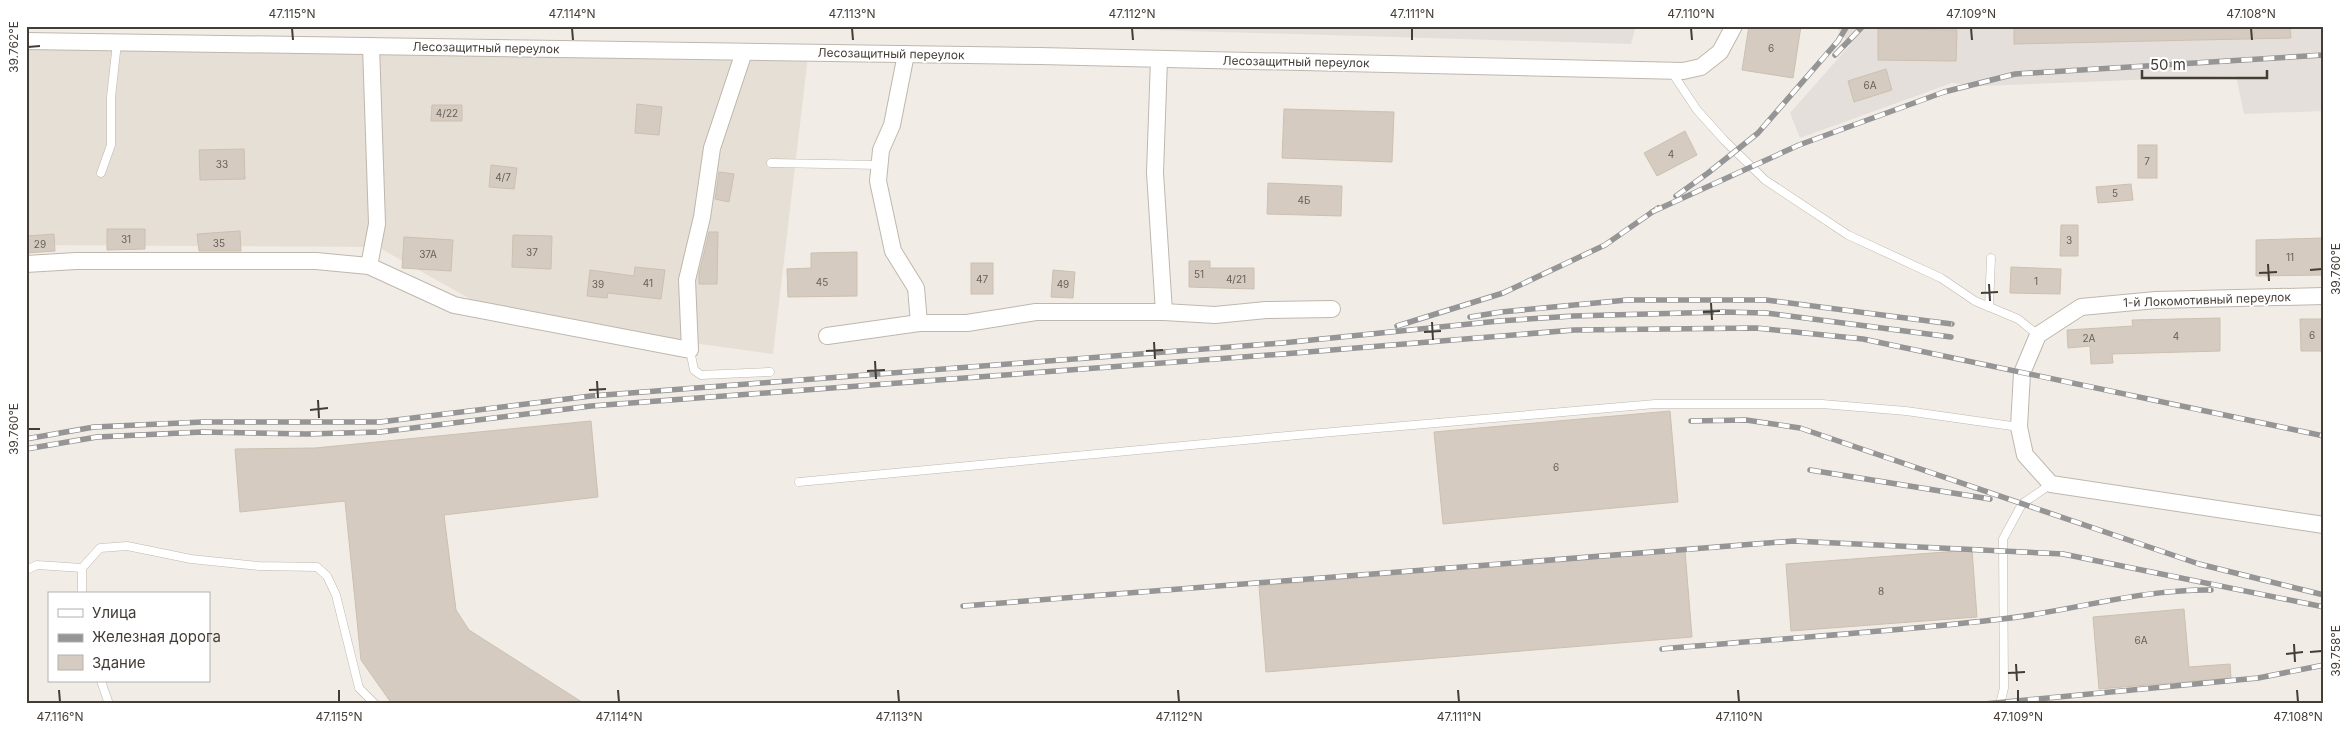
<svg xmlns="http://www.w3.org/2000/svg" width="2350" height="730" font-family="Inter,sans-serif">
	<style>
		.residential { fill: #e5dfd5 }
		.industrial { fill: #e4dfdb }
		.building { fill: #d5cbc0; stroke: #ccc0b0 }
		.lines { fill: none; stroke-linecap: round; stroke-linejoin: round }
		.service-casing { stroke: #bfb7ad; stroke-width: 9 }
		.minor-casing { stroke: #bfb7ad; stroke-width: 18 }
		.service { stroke: #fff; stroke-width: 8 }
		.minor { stroke: #fff; stroke-width: 16 }
		.rail-casing { stroke: #959595; stroke-width: 5.5 }
		.rail { stroke: #fff; stroke-width: 4; stroke-dasharray: 11; stroke-linecap: butt }
		.ticks { fill: none; stroke: #443d36; stroke-width: 2 }
		.labels { text-anchor: middle; stroke-width: 4; stroke-linejoin: round; paint-order: stroke }
		.number-label { font-size: 10px; fill: #686058 }
		.street-label { font-size: 12px; fill: #443d36; stroke: #fff }
		.neatline { fill: none; stroke: #443d36; stroke-width: 2 }
		.ticks-label { font-size: 12px; text-anchor: middle; fill: #443d36 }
	</style>
	<rect width="100%" height="100%" fill="#f1ede6"/>
	<!-- residential -->
	<path class="residential" d="M26,45L808,56L773,354L502,317L378,247L26,245Z"/>
	<!-- industrial -->
	<g class="industrial">
		<path d="M1021,26H1636L1631,44Z"/>
		<path d="M1835,26H2324V111L2244,114L2236,76L1983,86L1952,83L1800,138L1790,113L1850,45Z"/>
	</g>
	<!-- building -->
	<g class="building">
		<path d="M1749,26H1801L1793,78L1742,70Z"/>
		<path d="M2014,26H2290L2291,38L2014,44Z"/>
		<path d="M1878,29L1957,30L1956,61L1878,60Z"/>
		<path d="M1886,69L1892,90L1854,102L1848,81Z"/>
		<path d="M637,104L662,107L659,135L635,133Z"/>
		<path d="M432,105H462V121H431Z"/>
		<path d="M1284,109L1394,112L1392,162L1282,158Z"/>
		<path d="M1685,131L1697,155L1657,176L1644,153Z"/>
		<rect x="2138" y="145" width="19" height="33"/>
		<path d="M244,149L245,179L200,180L199,150Z"/>
		<path d="M491,165L517,168L514,189L489,187Z"/>
		<path d="M719,172L734,174L729,202L715,199Z"/>
		<path d="M1268,183L1342,186L1341,216L1267,214Z"/>
		<path d="M2131,184L2133,200L2098,203L2096,187Z"/>
		<path d="M2061,225H2078V256H2060Z"/>
		<path d="M107,229H145V249L107,250Z"/>
		<path d="M240,231L241,251H199L197,234Z"/>
		<path d="M709,232H718L717,284H699V274Z"/>
		<path d="M54,234L55,251L26,253V236Z"/>
		<path d="M513,235L552,236L551,269L512,267Z"/>
		<path d="M404,237L453,240L451,271L402,268Z"/>
		<path d="M2324,238V275L2256,276V240Z"/>
		<path d="M857,252V296L788,297L787,269L811,268V253Z"/>
		<path d="M1189,261H1210V268H1254V289L1189,287Z"/>
		<rect x="971" y="263" width="22" height="31"/>
		<path d="M635,267L665,270L661,299L608,293L607,298L587,296L590,270L634,276Z"/>
		<path d="M2011,267L2061,269L2060,294L2010,293Z"/>
		<path d="M1053,270L1075,272L1073,298L1051,297Z"/>
		<path d="M2220,318V351L2112,354L2113,363L2091,364L2090,346L2068,348L2067,330L2133,326L2132,320Z"/>
		<path d="M2300,319H2324V351H2301Z"/>
		<path d="M1670,411L1678,502L1443,524L1434,432Z"/>
		<path d="M591,421L598,497L444,515L456,610L469,630L585,704H392L361,660L345,501L240,512L235,449L315,448Z"/>
		<path d="M1972,550L1977,617L1791,631L1786,564Z"/>
		<path d="M1685,551L1692,637L1266,672L1259,586Z"/>
		<path d="M2184,609L2189,667L2230,664L2231,678L2099,689L2093,617Z"/>
	</g>
	<g class="lines">
		<!-- service casing -->
		<g class="service-casing">
			<g id="service">
				<path d="M1671,71L1697,110L1724,140L1765,180L1848,235L1941,278L1975,301L2018,319L2038,335"/>
				<path d="M771,163L880,165"/>
				<path d="M101,173L111,145V97L117,43"/>
				<path d="M1989,307L1991,258"/>
				<path d="M690,350L694,370L701,375L770,372"/>
				<path d="M799,482L1298,435L1655,404H1822L1906,411L2019,427"/>
				<path d="M26,570L37,565L82,568"/>
				<path d="M82,594V568L100,548L127,546L191,559L259,566L317,567L327,576L336,595L359,688L375,704"/>
				<path d="M101,681L109,704"/>
				<path d="M2000,704L2004,688L2003,539L2022,504L2051,484"/>
			</g>
		</g>
		<!-- minor casing -->
		<g class="minor-casing">
			<g id="minor">
				<path d="M26,41L1040,56L1683,71L1701,67L1720,52L1734,26"/>
				<path d="M906,54L892,125L881,150L878,181L893,251L916,288L919,323"/>
				<path d="M1159,59L1155,173L1164,312"/>
				<path d="M26,264L76,261H316L369,266L454,305L690,350L687,280L702,217L712,148L744,52"/>
				<path d="M369,266L377,224L371,46"/>
				<path d="M2324,296L2156,300L2081,307L2038,335L2022,373L2019,427L2025,455L2051,484L2324,525"/>
				<path d="M827,336L919,323H967L1036,312H1164L1215,315L1266,310L1332,309"/>
			</g>
		</g>
		<!-- service -->
		<use href="#service" class="service"/>
		<!-- minor -->
		<use href="#minor" class="minor"/>
		<!-- rail casing -->
		<g class="rail-casing">
			<g id="rail">
				<path d="M1835,55L1863,26"/>
				<path d="M1676,196L1708,173L1758,133L1838,41L1847,26"/>
				<path d="M1652,212L1799,145L1944,92L2015,74L2324,55"/>
				<path d="M1470,317L1501,312L1627,300H1766L1952,324"/>
				<path d="M1397,326L1503,293L1605,245L1658,208"/>
				<path d="M1691,421L1746,420L1800,428L2199,564L2324,595"/>
				<path d="M26,439L94,427L203,422H380L591,396L1282,343L1499,321L1573,316L1723,312L1766,313L1951,337"/>
				<path d="M26,449L97,437L202,432L307,434L380,432L591,406L1283,354L1574,330L1756,328L1863,339L2324,436"/>
				<path d="M1810,470L1990,499"/>
				<path d="M963,606L1794,541L2063,554L2324,607"/>
				<path d="M1662,649C1775,639 1889,632 2002,619C2072,611 2140,589 2211,590"/>
				<path d="M1984,704L2258,678L2324,665"/>
			</g>
		</g>
		<!-- rail -->
		<use href="#rail" class="rail"/>
	</g>
	<!-- ticks -->
	<path class="ticks" d="M292,28L293,40M572,28L573,40M852,28L853,40M1132,28L1133,40M1412,28V40M1691,28L1692,40M1971,28L1972,40M2251,28L2252,40M28,47L40,46M2268,264L2269,281M2310,270L2322,269M2259,273L2277,272M1989,284L1990,301M1981,293L1998,292M1711,303L1712,320M1703,312L1720,311M1432,322L1433,340M1424,332L1441,331M1154,342L1155,359M1146,351L1163,350M875,361L876,379M867,371L885,370M597,381L598,398M589,390L606,389M318,400L319,418M310,410L328,408M28,429H40M2294,644L2295,662M2310,652L2322,651M2286,654L2303,652M2016,664L2017,681M2008,673L2025,672M59,690L60,702M339,690V702M618,690L619,702M898,690L899,702M1178,690L1179,702M1458,690L1459,702M1738,690L1739,702M2018,690V702M2297,690L2298,702"/>
	<g class="labels">
		<!-- number labels -->
		<g class="number-label">
			<text x="1771" y="52">6</text>
			<text x="1870" y="89">6А</text>
			<text x="447" y="117">4/22</text>
			<text x="1671" y="158">4</text>
			<text x="2147" y="165">7</text>
			<text x="222" y="168">33</text>
			<text x="503" y="181">4/7</text>
			<text x="2115" y="197">5</text>
			<text x="1304" y="204">4Б</text>
			<text x="126" y="243">31</text>
			<text x="2069" y="244">3</text>
			<text x="219" y="247">35</text>
			<text x="40" y="248">29</text>
			<text x="532" y="256">37</text>
			<text x="428" y="258">37А</text>
			<text x="2290" y="261">11</text>
			<text x="1199" y="278">51</text>
			<text x="982" y="283">47</text>
			<text x="1236" y="283">4/21</text>
			<text x="2036" y="285">1</text>
			<text x="822" y="286">45</text>
			<text x="648" y="287">41</text>
			<text x="598" y="288">39</text>
			<text x="1063" y="288">49</text>
			<text x="2312" y="339">6</text>
			<text x="2176" y="340">4</text>
			<text x="2089" y="342">2А</text>
			<text x="1556" y="471">6</text>
			<text x="1881" y="595">8</text>
			<text x="2141" y="644">6А</text>
		</g>
		<!-- street labels -->
		<g class="street-label">
			<text transform="translate(486 48) rotate(1)" y="4">Лесозащитный переулок</text>
			<text transform="translate(891 54) rotate(1)" y="4">Лесозащитный переулок</text>
			<text transform="translate(1296 62) rotate(1)" y="4">Лесозащитный переулок</text>
			<text transform="translate(2207 300) rotate(-2)" y="4">1-й Локомотивный переулок</text>
		</g>
	</g>
	<!-- border -->
	<rect width="2350" height="730" fill="none" stroke="#ffffff" stroke-width="55"/>
	<!-- legend -->
	<rect x="48" y="592" width="162" height="90" fill="#ffffff" stroke="#b4b1af"/>
	<rect x="58" y="609" width="25" height="8" fill="#ffffff" stroke="#b4b1af"/>
	<text x="92" y="618" font-size="15" fill="#443d36">Улица</text>
	<rect x="58" y="634" width="25" height="8" fill="#959595" stroke="#b4b1af"/>
	<text x="92" y="642" font-size="15" fill="#443d36">Железная дорога</text>
	<rect x="58" y="655" width="25" height="15" fill="#d5cbc0" stroke="#b4b1af"/>
	<text x="92" y="668" font-size="15" fill="#443d36">Здание</text>
	<!-- scale -->
	<path d="M2142 70v8h125v-8" fill="none" stroke="#443d36" stroke-width="2.5"/>
	<text x="2150" y="70" font-size="15" fill="#443d36" stroke="#ffffff" stroke-width="4" paint-order="stroke">50 m</text>
	<rect x="28" y="28" width="2294" height="674" class="neatline"/>
	<g class="ticks-label">
		<text x="292" y="18">47.115°N</text>
		<text x="572" y="18">47.114°N</text>
		<text x="852" y="18">47.113°N</text>
		<text x="1132" y="18">47.112°N</text>
		<text x="1412" y="18">47.111°N</text>
		<text x="1691" y="18">47.110°N</text>
		<text x="1971" y="18">47.109°N</text>
		<text x="2251" y="18">47.108°N</text>
		<text transform="translate(14 47) rotate(-90)" y="4">39.762°E</text>
		<text transform="translate(2336 269) rotate(-90)" y="4">39.760°E</text>
		<text transform="translate(14 429) rotate(-90)" y="4">39.760°E</text>
		<text transform="translate(2336 651) rotate(-90)" y="4">39.758°E</text>
		<text x="60" y="721">47.116°N</text>
		<text x="339" y="721">47.115°N</text>
		<text x="619" y="721">47.114°N</text>
		<text x="899" y="721">47.113°N</text>
		<text x="1179" y="721">47.112°N</text>
		<text x="1459" y="721">47.111°N</text>
		<text x="1739" y="721">47.110°N</text>
		<text x="2018" y="721">47.109°N</text>
		<text x="2298" y="721">47.108°N</text>
	</g>
</svg>
